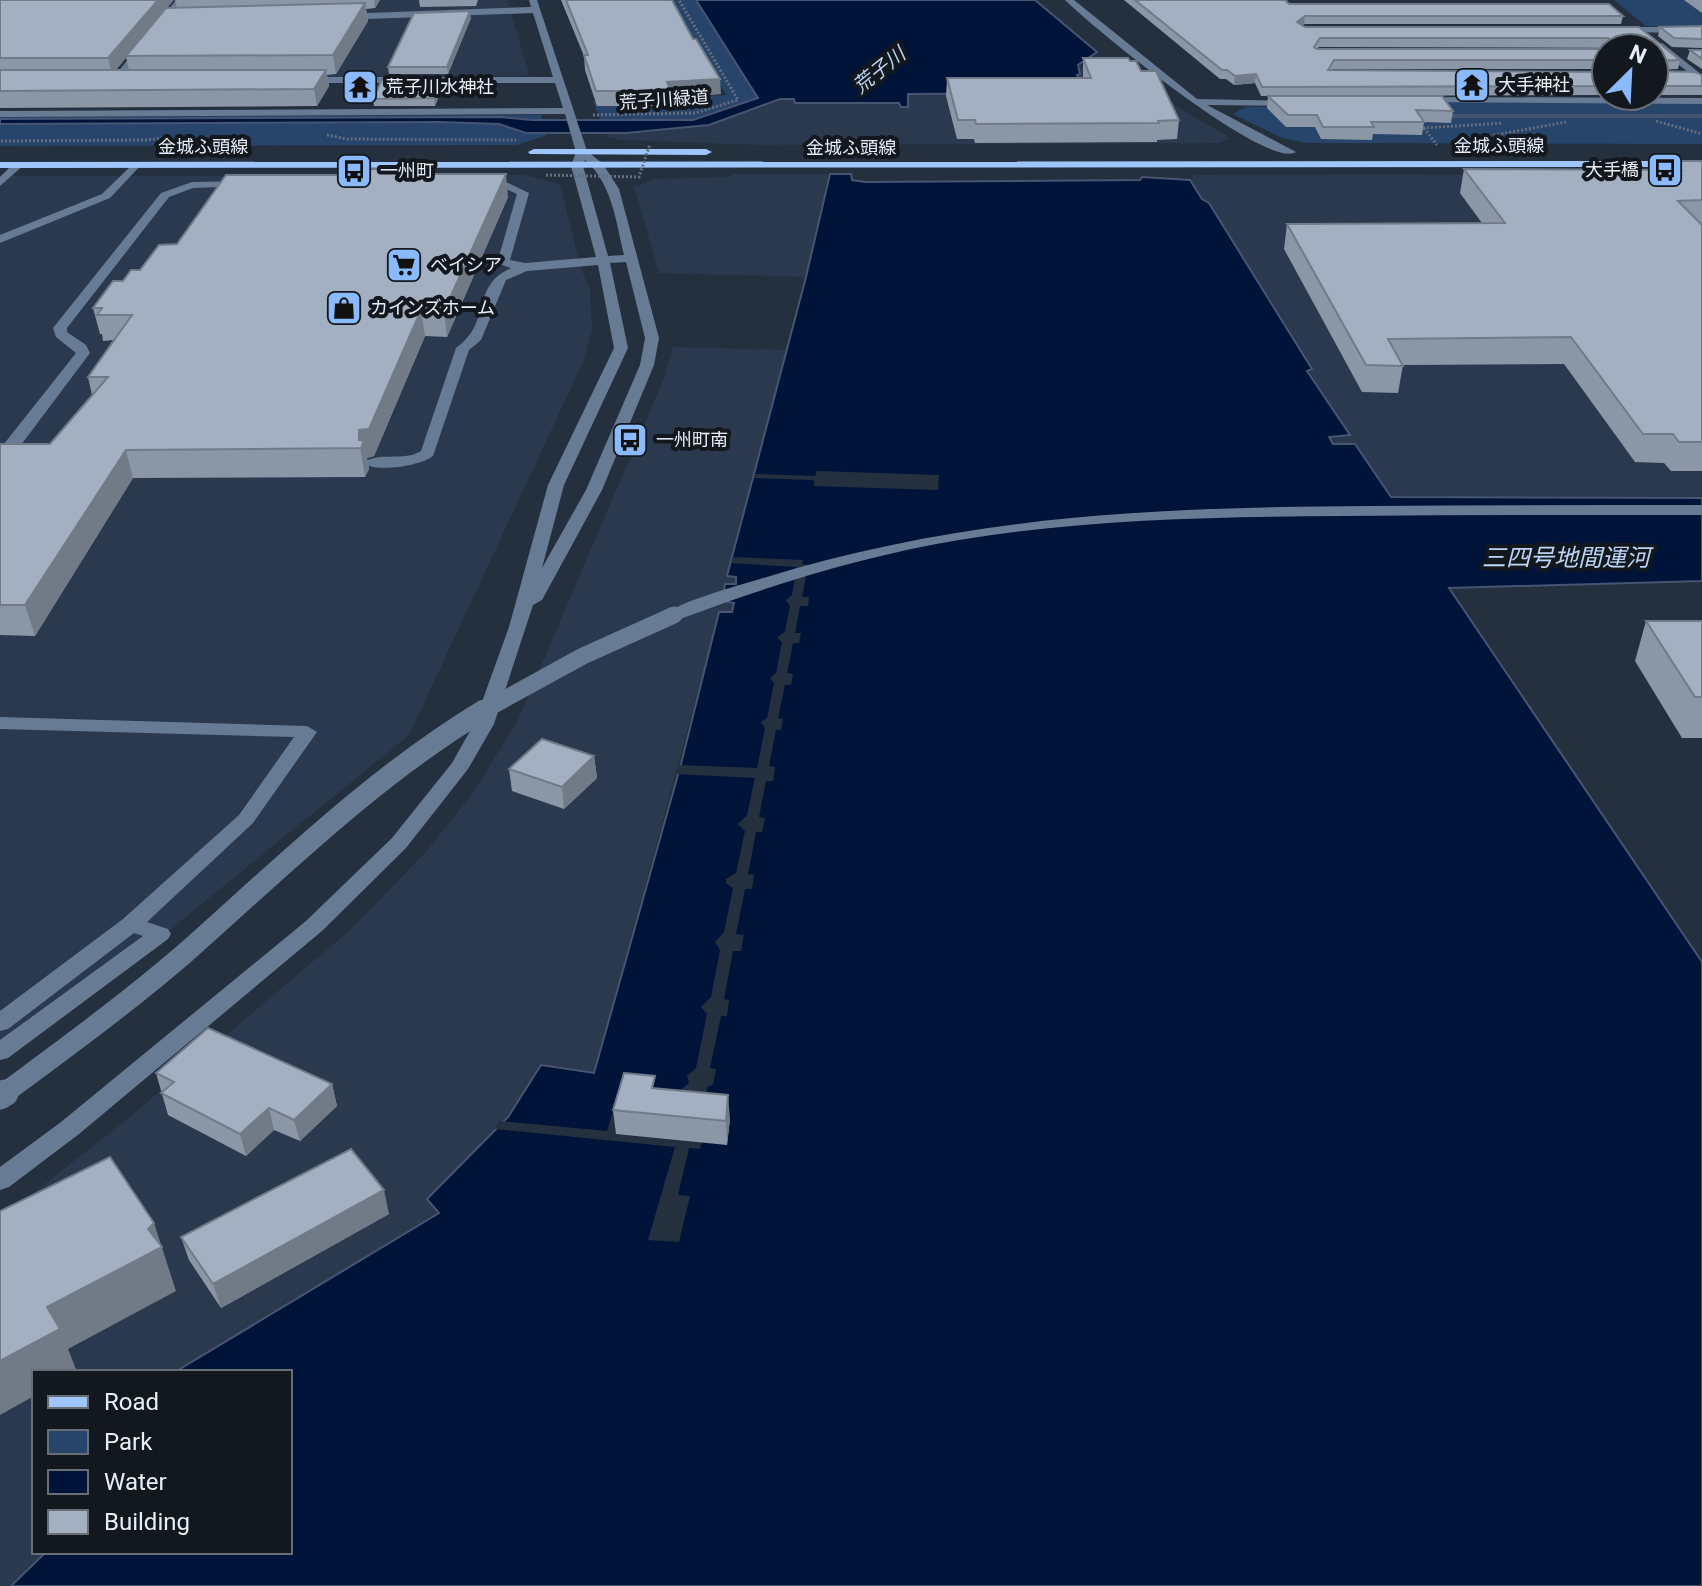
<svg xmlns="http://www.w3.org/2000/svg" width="1702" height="1586" font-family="Roboto,'Noto Sans JP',sans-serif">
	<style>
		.built { fill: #2a394d }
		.green { fill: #27446a }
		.water { fill: #001339; stroke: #455572; stroke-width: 2 }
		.pier { fill: #25303f }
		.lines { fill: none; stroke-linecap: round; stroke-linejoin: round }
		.stream { fill: #455572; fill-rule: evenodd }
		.path { stroke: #656f7c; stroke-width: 3; stroke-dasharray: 2 2; stroke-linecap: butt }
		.minor { fill: #687b95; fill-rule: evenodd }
		.major { fill: #9fc6fc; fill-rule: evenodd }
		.path-bridge { stroke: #656f7c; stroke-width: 3; stroke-dasharray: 2 2; stroke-linecap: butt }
		.minor-bridge-far2 { stroke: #687b95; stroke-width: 17 }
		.minor-bridge-far1 { stroke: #687b95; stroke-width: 21 }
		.minor-bridge { stroke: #687b95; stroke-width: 27 }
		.wall { fill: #8b97a7; fill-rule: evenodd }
		.shaded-wall { fill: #717b88 }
		.building { fill: #a2b0c2; stroke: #717b88; stroke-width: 2 }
		.labels { text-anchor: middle; stroke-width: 8; stroke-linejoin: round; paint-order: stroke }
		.far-poi-label { font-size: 18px; fill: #e7eef8; stroke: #13181e; text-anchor: start }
		.far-street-label { font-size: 18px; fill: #e7eef8; stroke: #13181e }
		.far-water-label { font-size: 20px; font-style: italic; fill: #bcd4f5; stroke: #13181e }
		.water-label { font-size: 24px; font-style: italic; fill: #bcd4f5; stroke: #13181e }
	</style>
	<rect width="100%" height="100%" fill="#25303f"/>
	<!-- built -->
	<g class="built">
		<path d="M191,0H507L529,74L523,76L134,78Z"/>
		<path d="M1078,67H1125L1179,108L1230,138L1219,143L761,145L622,140L607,137L608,132L626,133L742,112L780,99L899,103L901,107H907V94L1083,93L1077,74L1080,73Z"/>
		<path d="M733,174H830L806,277L659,273L634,187L655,179L729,177Z"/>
		<path d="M1702,174V497H1391L1355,444H1333L1328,436L1349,435L1306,370L1311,369L1191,180L1194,175Z"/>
		<path d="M525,175L560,184L581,269L590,289L592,329L583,362L409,735L112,977L0,1059V176Z"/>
		<path d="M673,347L787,350L728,575L736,577V584H725L734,602L732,613H719L594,1074L541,1065L508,1117L427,1199L439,1213L175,1372H34V1552H46L11,1586H0V1219L125,1121L349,931L426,852L473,793L518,720L664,378Z"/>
	</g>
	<!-- green -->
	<g class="green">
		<path d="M672,0H696L758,99L693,120H600L593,101L726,95Z"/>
		<path d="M1614,0H1702V28L1646,26Z"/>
		<path d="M1372,102H1702V144L1307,143L1282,138L1233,114L1246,107H1363Z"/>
		<path d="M541,115L547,135L517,145L0,146V117Z"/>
	</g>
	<!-- water -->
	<g class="water">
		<path d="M696,0H1035L1097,52L1078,65L1080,74L1077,75L1084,93L908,94V107H901L899,103H795L794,99H780L709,125L626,133H526L499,124L440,122L0,124V119L500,117L532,120H693L758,98Z"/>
		<path d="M830,174H851L852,180L865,182L1140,180L1142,177L1190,180L1202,199L1209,203L1312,369L1307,371L1350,435L1329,437L1333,444H1355L1391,497L1702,498V581L1449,588L1702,962V1586H11L46,1552H290V1372H175L439,1213L427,1199L508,1117L541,1065L594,1073L681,764L719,612H732L734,603L722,601L725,584H736V577L727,576L806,277Z"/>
	</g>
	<!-- pier -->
	<g class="pier">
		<path d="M817,471L939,475L938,490L814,486V480L754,478L755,474L815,476Z"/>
		<path d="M733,557L803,560L802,564L808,565L802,597H809L808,606H800L795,633H801L799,643H793L787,673L793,674L791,685H785L778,718L783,719L781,730H776L769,766L775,767L773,781H766L759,817L765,818L762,832H756L748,874L754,875L752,889H745L736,934L744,935L741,951H733L724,999L729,1000L727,1016H721L710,1068L716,1069L713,1085L708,1086L705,1097L711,1098L700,1149L689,1148L678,1195L690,1196L679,1242L648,1240L675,1147L495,1129L499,1121L607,1131L619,1091L675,1095L689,1083L687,1076L696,1068L707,1014L701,1007L711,997L720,950L715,942L724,932L733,888L726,883V879L736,873L745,831L738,824L747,815L755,778L677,774L679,765L757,768L765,728L761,722L767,718L774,683L770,678L776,673L782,642L777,638L785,631L790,606L786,600L792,595L797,567L731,563Z"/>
	</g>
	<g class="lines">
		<!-- stream -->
		<path class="stream" d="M1702,114V118H1441L1438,116L1441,114Z"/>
		<!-- path -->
		<g class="path">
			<path d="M593,115L695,113L738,100L679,0"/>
			<path d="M1656,121L1702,134"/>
			<path d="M1423,128L1503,123"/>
			<path d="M1424,128L1437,145"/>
			<path d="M327,135L347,139L516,140"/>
			<path d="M1,141L148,140L167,137"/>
			<path d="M1462,141L1566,122"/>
		</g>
		<!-- minor -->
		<g class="minor">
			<path d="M176,0H185L120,83H112V79Z"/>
			<path d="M529,0H537L587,151L603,164L619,189L659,338L654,365L602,490L542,600L533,605L494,724L468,769L406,848L322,931L79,1134L9,1187L0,1190V1167L61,1122L306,921L392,838L452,763L474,724L509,627L548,485L614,348L598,265L527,271L506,280L481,340L469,350L433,456C420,466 376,473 363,463C379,451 404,462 421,451L456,348C459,345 463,343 466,339C488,316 474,284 511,268L497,263L517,194L506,189L476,186V182L508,183L529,193L510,260L525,263L596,257L571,166L576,152L565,114L0,117V111L563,108L555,83H302L297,80L302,77H553L533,13L341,20L336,17L341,14L531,7ZM585,160C612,183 616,222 624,255L608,256L583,166ZM626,262L645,338L640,365L586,490L542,568L564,485L628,348L610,263Z"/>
			<path d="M1065,0H1074L1197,99L1299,101L1300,103L1295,106L1207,105L1296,152C1267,171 1091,26 1065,0Z"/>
			<path d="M1618,27H1702V33L1615,32Z"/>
			<path d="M1656,43H1662L1702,75V83L1656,47Z"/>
			<path d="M1418,97L1702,98V104L1414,102L1413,100Z"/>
			<path d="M15,162L25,164L0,186V177Z"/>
			<path d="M135,162L141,165L110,198L0,243V235L102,194Z"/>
			<path d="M252,181L254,183L248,186L193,188L169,197L67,328V332L86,345L90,353L12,457L0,459V449L76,353L56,337L53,328L161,193L192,182Z"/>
			<path d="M1702,505V515C1583,515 1464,515 1345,516C1216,517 1087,519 959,540C863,556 771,585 680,619H668L665,615C677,602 740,585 760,579C965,515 1158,507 1370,506C1480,505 1591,505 1702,505Z"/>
			<path d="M0,717L307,726L317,732L253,823L147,922L168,929L171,934L168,939L8,1058L0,1060V1040L143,936L134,933L8,1029L0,1031V1011L123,919L239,815L294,737L0,729Z"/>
		</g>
		<!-- major -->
		<g class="major">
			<path d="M534,149H706L712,152L706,155L530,154L528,152Z"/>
			<path d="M1702,161V167L0,168V162Z"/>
		</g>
		<!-- path-bridge -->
		<path class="path-bridge" d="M546,175L639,177L650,144"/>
		<!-- minor-bridge-far2 -->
		<path class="minor-bridge-far2" d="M481,712L583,656L674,615"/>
		<!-- minor-bridge-far1 -->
		<path class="minor-bridge-far1" d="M2,1095C64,1049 126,1004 184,954C281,868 373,777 484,710"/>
		<!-- minor-bridge -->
		<path class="minor-bridge" d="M0,1096L5,1093"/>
	</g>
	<!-- wall -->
	<g class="wall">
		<path d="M0,0L167,8H177L175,0H380L375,8L366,9L368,21L336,74L327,75L329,86L317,106L0,108ZM126,57L129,70H116Z"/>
		<path d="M419,0H478L476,6L420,7Z"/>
		<path d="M561,0H672L721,94L671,97L672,106H597L585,70L584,56Z"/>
		<path d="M1124,0H1288L1286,1L1289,4L1623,16L1621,24H1304L1302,26L1305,27H1639L1680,60L1678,69L1654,70V71L1702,75V95H1654V48L1319,47L1317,49H1606V69H1333L1332,70L1606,72V95L1261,96L1255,83L1234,85L1226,79H1220Z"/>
		<path d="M1684,0H1702V13Z"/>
		<path d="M471,18L448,74H389L388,67Z"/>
		<path d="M1702,26V48L1672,47L1658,36L1660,27Z"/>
		<path d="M1690,50H1702V69L1687,59Z"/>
		<path d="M1083,58L1130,61L1141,71L1179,120L1177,139L1157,140V142L975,143L974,139H957L946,96L947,78H1083Z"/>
		<path d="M443,86L435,106H374L373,99Z"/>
		<path d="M1268,96L1453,111L1451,123L1424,122L1422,135L1373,134L1372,140L1321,139L1315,127H1286L1267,108Z"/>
		<path d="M1672,161H1702V471H1671L1664,463L1635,462L1564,364L1403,365L1398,393L1362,392L1284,249L1287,224L1482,223L1460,193L1464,169L1670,170Z"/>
		<path d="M402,174L508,197L447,337L425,336L374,456L367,458L369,469L365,477L133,478L35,636L0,635V444H50L92,395L88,377L113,340L103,341L102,334H100L93,308L123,281L177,244Z"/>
		<path d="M1646,621H1702V738H1682L1635,661Z"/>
		<path d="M594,756L597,778L564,809L512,791L509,769Z"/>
		<path d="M156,1073L332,1084L337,1106L300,1141L274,1130L246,1156L168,1115Z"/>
		<path d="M656,1088L730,1119L727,1145L616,1134L613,1110Z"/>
		<path d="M389,1214L221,1308L189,1260L181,1237Z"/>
	</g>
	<!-- shaded-wall -->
	<g class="shaded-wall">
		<path d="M158,0H174L112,75L108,58Z"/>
		<path d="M374,0H380L375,8Z"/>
		<path d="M365,3L368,21L336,74L333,55Z"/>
		<path d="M470,11L471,18L448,74L447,67Z"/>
		<path d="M1305,16L1304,24L1296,31L1297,22Z"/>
		<path d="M326,70L329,86L317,106L314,89Z"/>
		<path d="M1256,74L1255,83L1234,85L1235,76Z"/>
		<path d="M442,79L443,86L435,106L434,98Z"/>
		<path d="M720,79L721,94L671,97V91L667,82Z"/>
		<path d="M506,174L508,197L447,337L444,311Z"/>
		<path d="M421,310L425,336L374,456L367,458L369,469L365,477L359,440V430Z"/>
		<path d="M126,450L133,478L35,636L25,605Z"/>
		<path d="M594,756L597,778L564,809L562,787Z"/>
		<path d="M332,1084L337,1106L300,1141L294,1120Z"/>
		<path d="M728,1095L730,1119L727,1145L726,1121Z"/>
		<path d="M269,1108L274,1130L246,1156L240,1134Z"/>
		<path d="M384,1190L389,1214L221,1308L213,1284Z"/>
		<path d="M154,1223L176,1291L68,1349L77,1372H34V1396L0,1415V1361L47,1307Z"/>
	</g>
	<!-- building -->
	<g class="building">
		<path d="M0,0H158L108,58H0Z"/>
		<path d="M566,0H672L693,39H696L720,79L667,82L671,91H596L584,55H588Z"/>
		<path d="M1135,0H1285L1289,4H1609L1623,16H1305L1297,22L1305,27H1639L1680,60L1654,61V71L1695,72L1702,75V86H1654V48H1610L1608,38H1320L1314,47L1317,49H1606V60H1334L1328,70L1606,72V86L1262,87L1256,74L1235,76L1227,70H1222Z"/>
		<path d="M365,3L333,55L126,56L166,8Z"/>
		<path d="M470,11L447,67H388L414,13Z"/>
		<path d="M1702,26V39L1674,38L1660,27Z"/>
		<path d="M1690,50H1702V59Z"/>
		<path d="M1083,58H1128L1130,61H1136L1141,71H1156L1179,120L1158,121L1159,123L976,124L975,120H958L947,78H1091Z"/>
		<path d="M0,70H326L314,89L0,91Z"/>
		<path d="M382,79H442L434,98L373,99Z"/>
		<path d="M1268,96H1442L1453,111L1416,110L1424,122H1371L1374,127H1323L1317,115H1288Z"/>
		<path d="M1672,161H1702V200L1678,201L1702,225V442H1679L1673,434H1643L1571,337L1388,339L1403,366L1366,365L1287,224L1505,223L1464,169L1681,170Z"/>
		<path d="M356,169H402L399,174H506L444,311L421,310L369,429L359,430V440L364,441L361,448L126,450L25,605H0V444H50L108,377H88L132,315H97L102,308H93L113,281H123L131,270H140L159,245L177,244L226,175H352Z"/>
		<path d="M1646,621H1702V697H1695Z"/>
		<path d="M542,739L594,756L562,787L509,769Z"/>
		<path d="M208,1028L332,1084L294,1120L269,1108L240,1134L161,1093L174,1082L156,1073Z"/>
		<path d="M624,1073L655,1076L652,1088L728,1095L726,1121L613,1110Z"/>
		<path d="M351,1149L384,1190L213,1284L181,1237Z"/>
		<path d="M110,1157L154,1223L148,1229L162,1247L47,1307L60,1329L0,1361V1211Z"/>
	</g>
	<!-- icons -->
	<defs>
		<g id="temple-square" transform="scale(1.8)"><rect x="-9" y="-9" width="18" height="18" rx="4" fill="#8abafc" stroke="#13181e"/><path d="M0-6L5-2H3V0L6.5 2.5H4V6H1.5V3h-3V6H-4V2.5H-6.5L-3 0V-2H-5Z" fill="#111"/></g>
		<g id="bus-square" transform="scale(1.8)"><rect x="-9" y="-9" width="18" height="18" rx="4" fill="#8abafc" stroke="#13181e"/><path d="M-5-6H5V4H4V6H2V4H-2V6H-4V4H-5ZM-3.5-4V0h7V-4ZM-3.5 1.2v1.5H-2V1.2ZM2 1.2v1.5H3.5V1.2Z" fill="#111"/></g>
		<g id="supermarket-square" transform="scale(1.8)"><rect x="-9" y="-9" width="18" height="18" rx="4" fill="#8abafc" stroke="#13181e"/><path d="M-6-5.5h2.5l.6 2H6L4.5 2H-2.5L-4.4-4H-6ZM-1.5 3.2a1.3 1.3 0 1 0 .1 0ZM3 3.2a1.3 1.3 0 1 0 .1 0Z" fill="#111"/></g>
		<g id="shop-square" transform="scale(1.8)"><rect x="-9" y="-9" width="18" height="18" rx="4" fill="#8abafc" stroke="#13181e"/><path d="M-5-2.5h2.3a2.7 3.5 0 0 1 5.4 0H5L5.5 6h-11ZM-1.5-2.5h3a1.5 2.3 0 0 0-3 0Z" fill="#111"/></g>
	</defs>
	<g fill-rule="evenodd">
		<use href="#temple-square" x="1472" y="85"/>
		<use href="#temple-square" x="360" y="87"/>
		<use href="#bus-square" x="1665" y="170"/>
		<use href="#bus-square" x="354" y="171"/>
		<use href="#supermarket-square" x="404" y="265"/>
		<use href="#shop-square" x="344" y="308"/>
		<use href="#bus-square" x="630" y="440"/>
	</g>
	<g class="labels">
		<!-- far-poi labels -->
		<g class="far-poi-label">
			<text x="1498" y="91">大手神社</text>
			<text x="386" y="93">荒子川水神社</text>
			<text x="1639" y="176" text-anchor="end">大手橋</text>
			<text x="380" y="177">一州町</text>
			<text x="430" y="271">ベイシア</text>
			<text x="370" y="314">カインズホーム</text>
			<text x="656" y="446">一州町南</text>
		</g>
		<!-- far-street labels -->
		<g class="far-street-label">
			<text transform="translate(664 100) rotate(-4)" y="6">荒子川緑道</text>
			<text x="1499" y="152">金城ふ頭線</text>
			<text x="203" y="153">金城ふ頭線</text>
			<text x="851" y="154">金城ふ頭線</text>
		</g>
		<!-- far-water labels -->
		<g class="far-water-label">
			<text transform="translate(879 70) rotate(-39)" y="7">荒子川</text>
		</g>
		<!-- water labels -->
		<g class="water-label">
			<text x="1566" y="566">三四号地間運河</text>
		</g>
	</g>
	<!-- legend -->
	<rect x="32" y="1370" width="260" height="184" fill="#13181e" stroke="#686e75" stroke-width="2"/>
	<rect x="48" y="1396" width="40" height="12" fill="#9fc6fc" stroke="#686e75" stroke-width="2"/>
	<text x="104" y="1410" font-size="24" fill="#e7eef8">Road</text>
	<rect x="48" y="1430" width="40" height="24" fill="#27446a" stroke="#686e75" stroke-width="2"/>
	<text x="104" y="1450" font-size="24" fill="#e7eef8">Park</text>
	<rect x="48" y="1470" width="40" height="24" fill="#001339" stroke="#686e75" stroke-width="2"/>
	<text x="104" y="1490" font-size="24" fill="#e7eef8">Water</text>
	<rect x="48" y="1510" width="40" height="24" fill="#a2b0c2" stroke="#686e75" stroke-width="2"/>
	<text x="104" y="1530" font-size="24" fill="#e7eef8">Building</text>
	<!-- north arrow -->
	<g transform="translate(1630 72) rotate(24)"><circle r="38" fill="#13181e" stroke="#686e75" stroke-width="2"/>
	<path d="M0-6L14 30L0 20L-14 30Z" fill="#8abafc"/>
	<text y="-12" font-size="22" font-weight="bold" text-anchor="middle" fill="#e7eef8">N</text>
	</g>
</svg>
